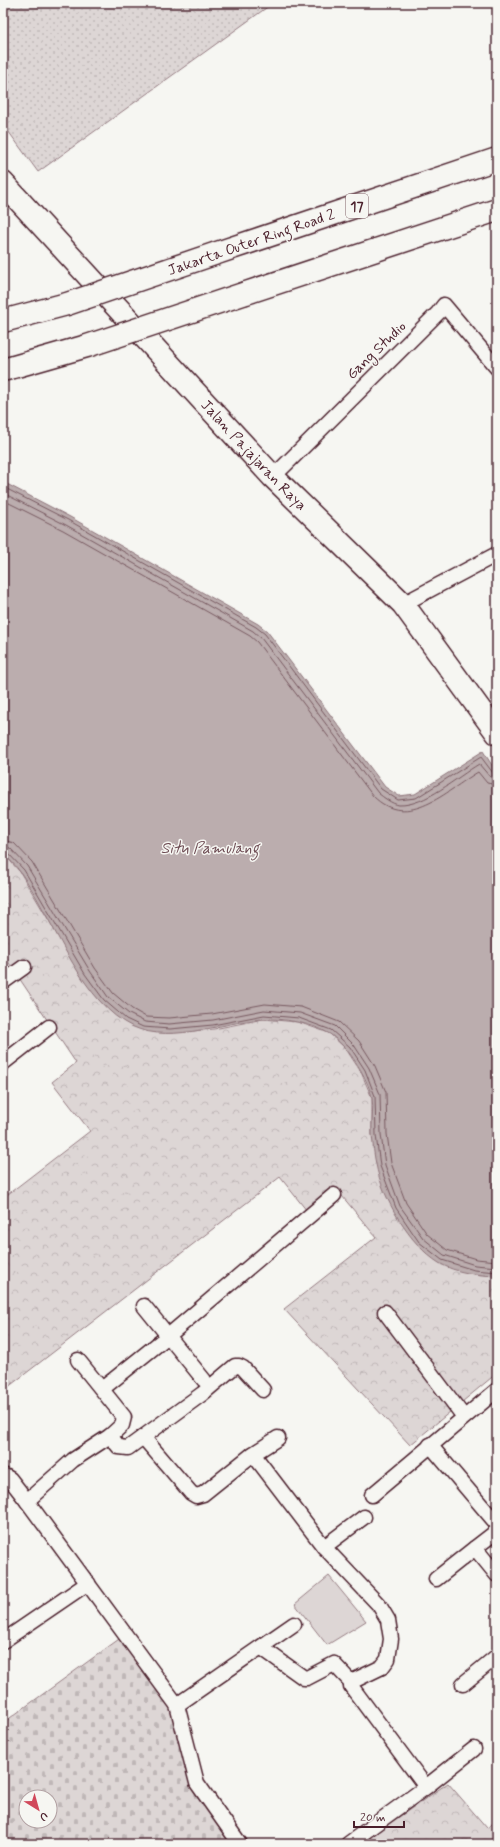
<svg xmlns="http://www.w3.org/2000/svg" width="500" height="1847" font-family="Mynerve,sans-serif">
	<style>
		.grass { fill: url(#grass-dots); stroke: #947a80 }
		.forest { fill: url(#forest-crowns); stroke: #947a80 }
		.cemetery { fill: url(#cemetery-stones); stroke: #947a80; fill-rule: evenodd }
		.green { fill: #ddd6d5; stroke: #947a80 }
		.water { fill: #bbadae; stroke: #8e747a }
		.lines { fill: none; stroke-linecap: round; stroke-linejoin: round }
		.shore { stroke: #77585f; stroke-width: 1 }
		.street-casing { stroke: #4a1f2b; stroke-width: 17 }
		.primary-casing { stroke: #4a1f2b; stroke-width: 25 }
		.highway-casing { stroke: #4a1f2b; stroke-width: 25 }
		.street { stroke: #f6f6f2; stroke-width: 14 }
		.primary { stroke: #f6f6f2; stroke-width: 22 }
		.highway { stroke: #f6f6f2; stroke-width: 22 }
		.highway-bridge-casing { stroke: #4a1f2b; stroke-width: 25; stroke-linecap: butt }
		.highway-bridge { stroke: #f6f6f2; stroke-width: 22 }
		.labels { text-anchor: middle; stroke-width: 3; stroke-linejoin: round; paint-order: stroke }
		.shield { fill: #f6f6f2; stroke: #7e6067; stroke-width: 1 }
		.shield-label { font-size: 14px; font-weight: bold; fill: #4a1f2b }
		.street-label { font-size: 15px; fill: #4a1f2b; stroke: #f6f6f2 }
		.water-label { font-size: 16px; font-style: italic; fill: #6c4a52; stroke: #f6f6f2 }
	</style>
	<defs>
		<pattern id="grass-dots" width="8" height="8" patternUnits="userSpaceOnUse"><rect width="8" height="8" fill="#ddd6d5"/><path d="M2 2h.1M6 6h.1" fill="none" stroke="#bfb7b7" stroke-width="1.8" stroke-linecap="round"/></pattern>
		<pattern id="forest-crowns" width="20" height="18" patternUnits="userSpaceOnUse"><rect width="20" height="18" fill="#ddd6d5"/><path d="M2 6a3 3 0 1 1 6 0M12 15a3 3 0 1 1 6 0" fill="none" stroke="#bfb7b7"/></pattern>
		<pattern id="cemetery-stones" width="16" height="16" patternUnits="userSpaceOnUse"><rect width="16" height="16" fill="#ddd6d5"/><path d="M2 7V4a2 2 0 0 1 4 0v3zM10 15v-3a2 2 0 0 1 4 0v3z" fill="#bfb7b7"/></pattern>
	</defs>
	<rect width="100%" height="100%" fill="#f6f6f2"/>
	<filter id="ink" filterUnits="userSpaceOnUse"><feTurbulence type="fractalNoise" baseFrequency=".025" numOctaves="2"/><feDisplacementMap in="SourceGraphic" scale="8" xChannelSelector="R" yChannelSelector="G"/><feConvolveMatrix kernelMatrix="1 2 1 2 8 2 1 2 1" color-interpolation-filters="sRGB"/></filter>
	<g filter="url(#ink)">
		<!-- grass -->
		<path class="grass" d="M3,3H273L38,172L3,124Z"/>
		<!-- forest -->
		<g class="forest">
			<path d="M3,853L20,872L82,976L102,1003L170,1033L214,1029L263,1019L298,1022L329,1033L346,1049L361,1072L372,1098V1135L473,1274L497,1276V1373L410,1445L284,1309L376,1237L337,1190L307,1211L280,1177L3,1391V1198L90,1131L52,1082L76,1063L3,954Z"/>
			<path d="M448,1783L487,1828L497,1820V1844H375L370,1837Z"/>
		</g>
		<!-- cemetery -->
		<path class="cemetery" d="M126,1634L174,1706L198,1791L231,1844H3V1723ZM26,1797H50V1821H26Z"/>
		<!-- green -->
		<path class="green" d="M329,1576L366,1621L327,1645L295,1604Z"/>
		<!-- water -->
		<path class="water" d="M3,480L5,483L70,517L258,624L267,631L385,787L399,796L415,794L483,751L497,773V1276C478,1275 456,1273 439,1263C410,1245 382,1198 376,1164C374,1155 373,1144 372,1135C371,1123 374,1109 372,1097C368,1081 356,1060 345,1048C340,1043 334,1036 328,1033C312,1023 282,1018 263,1019C219,1022 165,1048 124,1022C77,992 53,918 21,873C16,866 9,859 3,853Z"/>
		<g class="lines">
			<!-- shore -->
			<g class="shore">
				<path d="M3,487L68,520L256,627L265,634L381,789L398,800L416,798L481,757L493,773L497,774"/>
				<path d="M3,493L66,525L253,631L261,638L378,793C383,797 392,804 399,805C425,806 457,777 479,764L490,777L497,779"/>
				<path d="M3,500L63,530L250,636L257,642L373,796C408,831 446,791 478,772L487,783L497,785"/>
				<path d="M3,840L14,843L32,862L95,968L113,993L132,1009L146,1017L169,1018L212,1014L265,1004L301,1007L339,1022L359,1041L375,1066L386,1092L387,1134L391,1163L406,1203L427,1234L447,1250L476,1259L497,1261"/>
				<path d="M3,846L10,848L27,866L90,971L108,997L129,1014L145,1022L169,1024L213,1020L264,1010L300,1013L335,1026L354,1045L369,1068L380,1094L381,1134L385,1165L400,1206L423,1238L444,1255L475,1265L497,1267"/>
				<path d="M3,851L7,852L24,870L85,974L104,1000L126,1019L143,1027L170,1029L213,1025L264,1015L299,1018L331,1030L350,1047L365,1070L375,1096L376,1135L380,1166L396,1208L419,1242L442,1260L474,1270L497,1272"/>
			</g>
			<!-- street casing -->
			<g class="street-casing">
				<g id="street">
					<path d="M273,477L438,313L444,305L497,368"/>
					<path d="M403,604L497,554"/>
					<path d="M3,982L24,967"/>
					<path d="M3,1063L49,1027"/>
					<path d="M144,1306L204,1380"/>
					<path d="M385,1312L464,1417"/>
					<path d="M78,1360L124,1417L122,1425L110,1436"/>
					<path d="M102,1389L168,1336L334,1195"/>
					<path d="M143,1437L191,1493L196,1496L203,1494L253,1454"/>
					<path d="M278,1438L253,1454L324,1547L379,1605L388,1620L391,1639L388,1659L382,1667L351,1682V1686L426,1787"/>
					<path d="M430,1445L497,1524"/>
					<path d="M3,1475L10,1479L27,1501L177,1705L197,1783L240,1844"/>
					<path d="M372,1495L497,1390"/>
					<path d="M27,1501L73,1460L110,1436L119,1447L128,1448L202,1394L235,1366H239L243,1368L263,1390"/>
					<path d="M324,1547L364,1517"/>
					<path d="M475,1548L497,1531"/>
					<path d="M436,1579L475,1548L497,1575"/>
					<path d="M3,1641L88,1583"/>
					<path d="M262,1648L304,1678H307L334,1664L351,1682"/>
					<path d="M463,1684L497,1656"/>
					<path d="M177,1705L294,1624"/>
					<path d="M348,1844L426,1787L474,1749"/>
				</g>
			</g>
			<!-- primary casing -->
			<g class="primary-casing">
				<g id="primary">
					<path id="s1" d="M3,183L273,477L403,604L497,733"/>
				</g>
			</g>
			<!-- highway casing -->
			<g class="highway-casing">
				<g id="highway">
					<path d="M217,253L497,159"/>
					<path d="M246,293L497,210"/>
				</g>
			</g>
			<!-- street -->
			<use href="#street" class="street"/>
			<!-- primary -->
			<use href="#primary" class="primary"/>
			<!-- highway -->
			<use href="#highway" class="highway"/>
			<!-- highway-bridge casing -->
			<g class="highway-bridge-casing">
				<g id="highway-bridge">
					<path d="M3,321L67,304L217,253"/>
					<path d="M3,370L87,346L246,293"/>
				</g>
			</g>
			<!-- highway-bridge -->
			<use href="#highway-bridge" class="highway-bridge"/>
		</g>
	</g>
	<g class="labels">
		<!-- shield labels -->
		<rect class="shield" x="346" y="194" width="22" height="24" rx="3"/>
		<g class="shield-label">
			<text x="357" y="211">17</text>
		</g>
		<!-- street labels -->
		<g class="street-label">
			<text transform="translate(251 242) rotate(-19)" y="5">Jakarta Outer Ring Road 2</text>
			<text transform="translate(376 350) rotate(-44)" y="5">Gang Studio</text>
			<text dy="5" stroke="none"><textPath href="#s1" startOffset="370">Jalan Pajajaran Raya</textPath></text>
		</g>
		<!-- water labels -->
		<g class="water-label">
			<text x="210" y="853">Situ Pamulang</text>
		</g>
	</g>
	<!-- margin -->
	<rect width="500" height="1847" fill="none" stroke="#f6f6f2" stroke-width="16"/>
	<rect x="8" y="8" width="484" height="1831" fill="none" stroke="#4a1f2b" stroke-width="1.5" filter="url(#ink)"/>
	<!-- north arrow -->
	<g transform="translate(38 1809) rotate(143)"><circle r="19" fill="#f6f6f2" stroke="#b1a0a2"/>
	<path d="M0-3L7 15L0 10L-7 15Z" fill="#d1495b"/>
	<text y="-6" font-size="11" font-weight="bold" text-anchor="middle" fill="#4a1f2b">U</text>
	</g>
	<!-- scale -->
	<path d="M354 1821v6h50v-6" fill="none" stroke="#4a1f2b" stroke-width="2"/>
	<text x="360" y="1821" font-size="12" fill="#4a1f2b" stroke="#f6f6f2" stroke-width="3" paint-order="stroke">20 m</text>
</svg>
